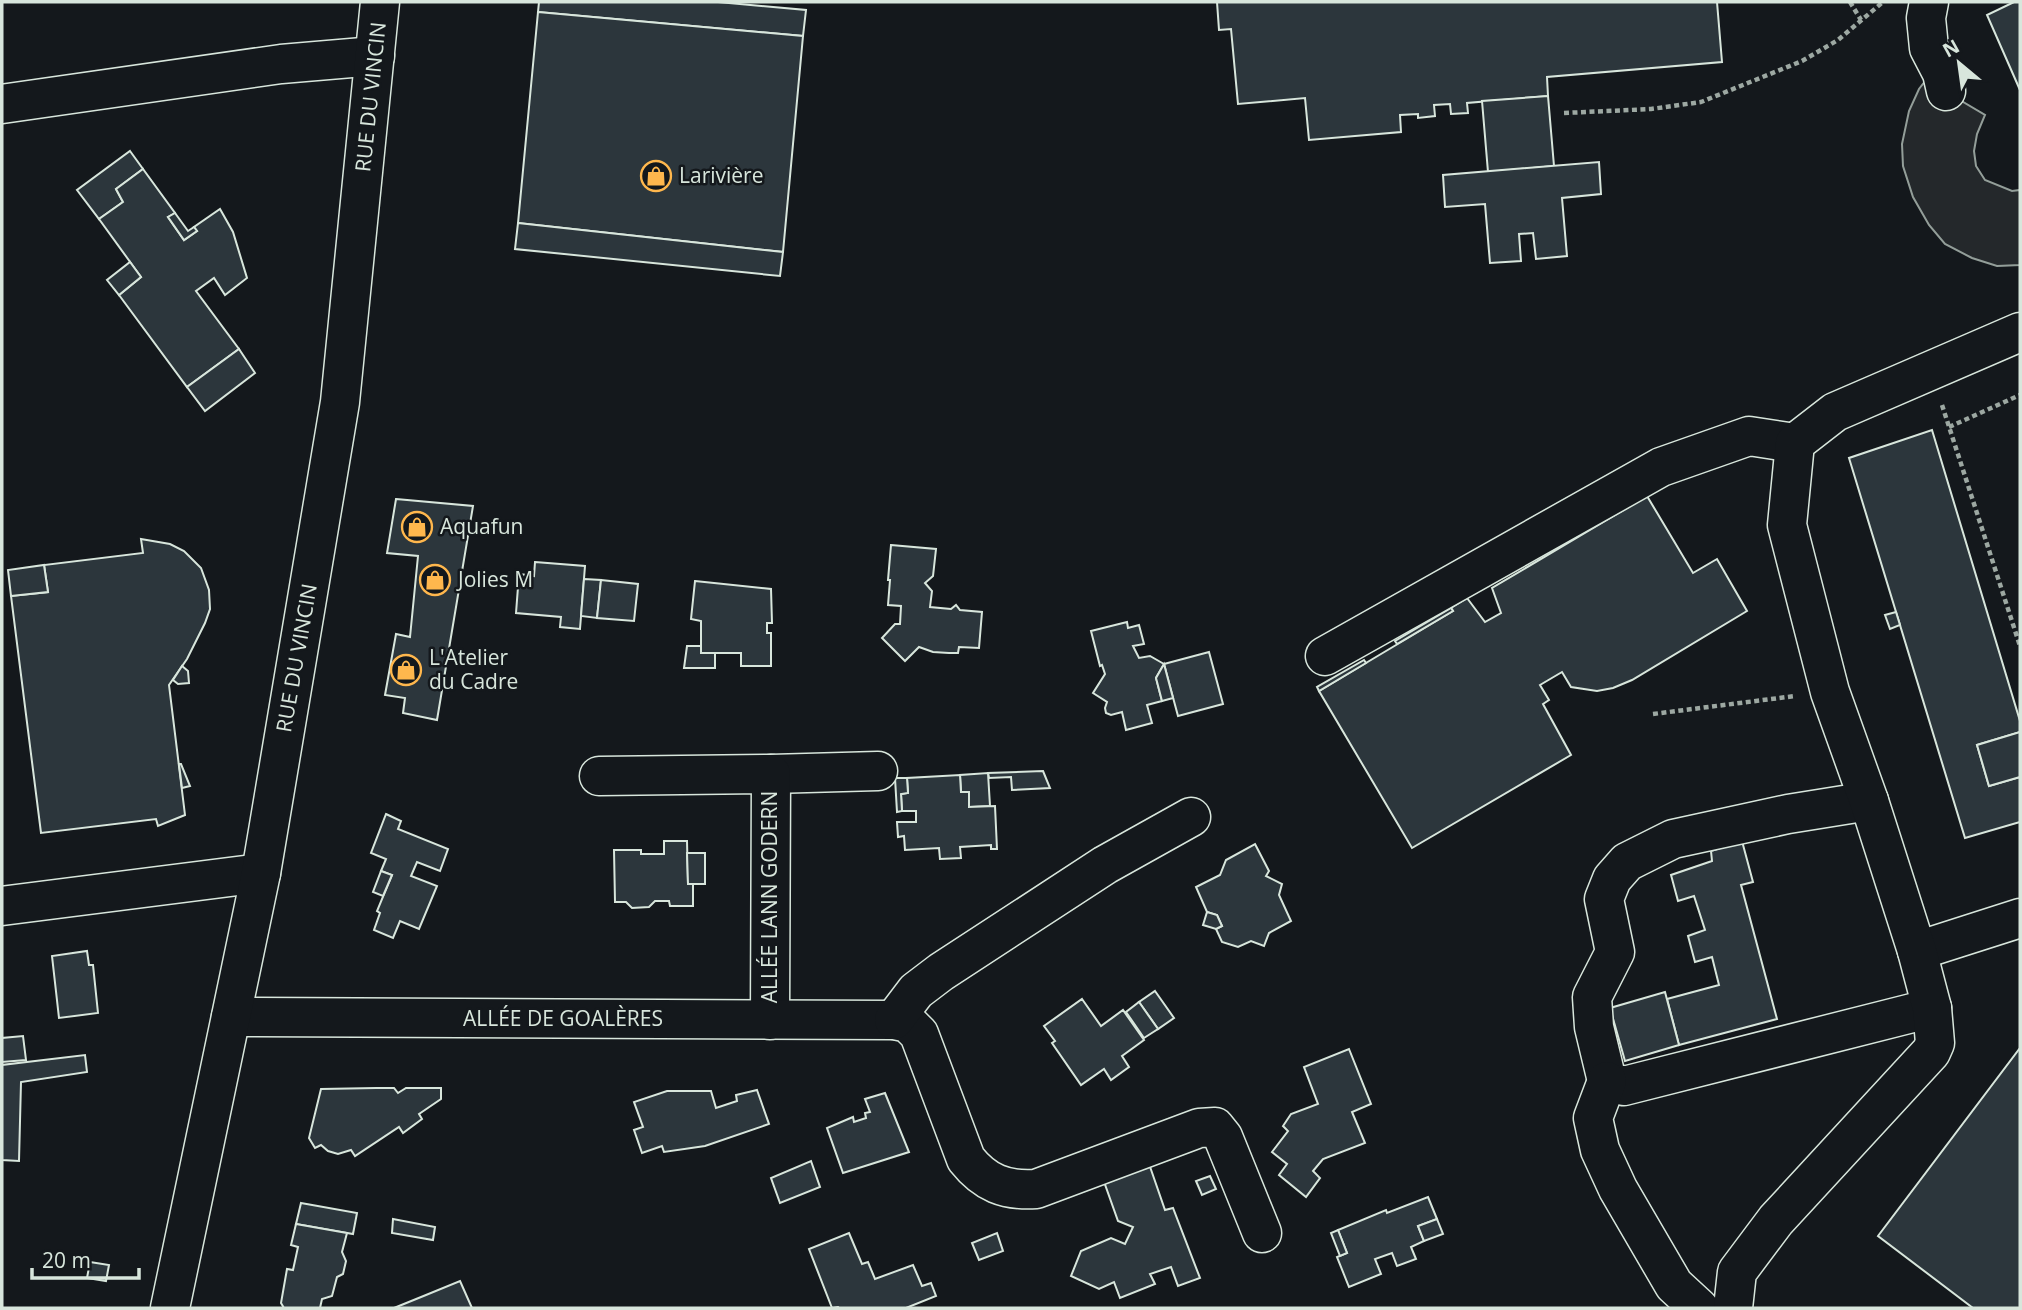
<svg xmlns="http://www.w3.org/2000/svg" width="2022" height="1310" font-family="'Open Sans',sans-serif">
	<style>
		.parking { fill: #24282b; stroke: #939e99; stroke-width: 2 }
		.building { fill: #2c363c; stroke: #d8e6dc; stroke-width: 2 }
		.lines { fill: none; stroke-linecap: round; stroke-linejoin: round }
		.minor-casing { stroke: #d8e6dc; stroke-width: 41 }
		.major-casing { stroke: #d8e6dc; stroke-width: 41 }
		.path { stroke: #9da8a2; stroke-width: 4.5; stroke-dasharray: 5 3.5; stroke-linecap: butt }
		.minor { stroke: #14181c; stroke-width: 38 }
		.major { stroke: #14181c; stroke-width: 38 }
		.labels { text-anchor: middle; stroke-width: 5; stroke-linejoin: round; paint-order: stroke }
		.street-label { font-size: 21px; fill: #d8e6dc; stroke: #14181c }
		.poi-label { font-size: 21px; fill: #d8e6dc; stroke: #14181c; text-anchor: start }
	</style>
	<rect width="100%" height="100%" fill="#14181c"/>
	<!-- parking -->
	<path class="parking" d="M1926,80L1985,115L1977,134L1974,151L1976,166L1985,180L2012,191L2020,190V265L1997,266L1972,258L1945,244L1929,225L1913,197L1903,166L1902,144L1909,111L1919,89Z"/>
	<!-- building -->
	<g class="building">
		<path d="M539,2H718L806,10L803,36L538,12Z"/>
		<path d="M1217,2H1717L1722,62L1547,77L1548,96L1467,103L1468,113L1451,114L1450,104L1434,105L1435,116L1418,118V114L1400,115L1401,132L1309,140L1305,98L1238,104L1231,29L1219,30Z"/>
		<path d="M2014,2H2020V90L1987,15Z"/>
		<path d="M538,12L803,36L783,252L518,223Z"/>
		<path d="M1548,96L1554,166L1488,172L1482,101Z"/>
		<path d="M130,151L143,169L116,189L123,202L99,219L77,190Z"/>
		<path d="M1599,162L1601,194L1562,198L1567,256L1536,259L1533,233L1519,234L1521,261L1490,263L1485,204L1445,207L1443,175Z"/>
		<path d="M143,169L175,213L168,217L184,240L197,231L194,227L220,209L233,232L247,278L225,295L214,278L196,291L239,349L187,387L119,295L141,277L99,219L123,202L116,189Z"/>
		<path d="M175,213L188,231L194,227L197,231L184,240L168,217Z"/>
		<path d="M518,223L783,252L780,276L515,249Z"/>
		<path d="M130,262L141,277L119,295L107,280Z"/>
		<path d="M239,349L255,373L205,411L187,387Z"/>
		<path d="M1932,430L2020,721V732L1977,745L1989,786L2020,777V822L1965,838L1849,458Z"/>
		<path d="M1647,496L1693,573L1717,559L1747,611L1632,680L1613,688L1597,691L1571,687L1562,672L1540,685L1549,700L1543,704L1571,755L1412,848L1319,691L1453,611L1451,608L1467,598L1485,622L1501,613L1492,588Z"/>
		<path d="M396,499L473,506L437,720L403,713L405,698L385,695L396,634L410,637L418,556L387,553Z"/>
		<path d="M141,539L170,544L184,551L201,568L209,590L210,609L205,623L187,659L169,685L185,815L158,826L156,819L41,833L11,596L48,592L44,565L143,553Z"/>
		<path d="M891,545L936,549L933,576L925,583L932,591L930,607L951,609L956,605L960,610L982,612L979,648L959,647L958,653H949L933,652L919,647L905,661L882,638L895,624H900L901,606L888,605L890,580H888Z"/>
		<path d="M535,562L585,566L580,629L560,627L561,617L516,613L519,574L534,576Z"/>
		<path d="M44,565L48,592L11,596L8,570Z"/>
		<path d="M584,579L601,580L597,618L581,616Z"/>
		<path d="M601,580L638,584L634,621L597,618Z"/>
		<path d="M695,581L771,589L772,623H767V633H771V666H741V653H701V621L691,619Z"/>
		<path d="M1451,608L1453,611L1397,644L1395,641Z"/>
		<path d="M1896,612L1900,625L1890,629L1885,615Z"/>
		<path d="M1127,622L1128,628L1139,625L1144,644L1133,646L1139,658L1150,656L1164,664L1156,678L1162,701L1147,705L1152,723L1126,730L1122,712L1111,715L1106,713L1105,708L1107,702L1093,693L1105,674L1102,665L1100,666L1091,631Z"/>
		<path d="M687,646H701V653H715V668H684Z"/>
		<path d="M1209,652L1223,704L1178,716L1164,664Z"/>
		<path d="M1364,660L1366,663L1319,691L1317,687Z"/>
		<path d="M1164,664L1173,698L1162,701L1156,678Z"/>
		<path d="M182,666L188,671L189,683L178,684L173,680Z"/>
		<path d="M2020,732V777L1989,786L1977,745Z"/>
		<path d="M179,764H181L190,786L182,788Z"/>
		<path d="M1043,771L1050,788L1012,790L1011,777L989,778L988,773Z"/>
		<path d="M988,773L990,806L969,807V792H961L960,775Z"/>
		<path d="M960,775L961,792H969V807L995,806L997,849H991V845L960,847L961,858L940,859L939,848L905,850L904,836L898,837L897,822H916V811H902L901,794L908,793L907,778Z"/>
		<path d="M895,778H907L908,793L901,794L902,811L897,812Z"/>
		<path d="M386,814L401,821L398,829L448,849L440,871L417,862L411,876L437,886L419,929L400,921L393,938L374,930L380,913L377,911L392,875L381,871L386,859L371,853Z"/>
		<path d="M664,841H687L688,884H693V906H670L669,901H655L649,907L632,908L626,902H615L614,850H641V854H664Z"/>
		<path d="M1742,841L1753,882L1741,885L1777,1019L1679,1045L1667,999L1719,985L1712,957L1695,962L1688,936L1705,930L1694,896L1678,901L1671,875L1712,861L1711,851Z"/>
		<path d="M1255,844L1269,871L1266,876L1282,884L1279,895L1291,921L1269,933L1264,946L1251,941L1238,947L1222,942L1216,929L1222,926L1217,915L1207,912L1196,887L1220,875L1226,860Z"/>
		<path d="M687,853H705V884H688Z"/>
		<path d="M381,871L392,875L383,896L373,892Z"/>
		<path d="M1207,912L1217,915L1222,926L1216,929L1203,925Z"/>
		<path d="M87,951L89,965H93L98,1013L59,1018L52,956Z"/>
		<path d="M1155,991L1174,1018L1158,1029L1139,1002Z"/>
		<path d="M1665,992L1679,1045L1625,1061L1610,1008Z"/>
		<path d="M1082,999L1101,1026L1123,1010L1144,1040L1122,1056L1129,1067L1111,1080L1104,1069L1081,1085L1052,1043L1055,1041L1044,1026Z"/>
		<path d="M1139,1002L1158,1029L1144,1038L1126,1012Z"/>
		<path d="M23,1036L26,1060L2,1062V1038Z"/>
		<path d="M2020,1048V1308H1973L1878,1236Z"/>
		<path d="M1349,1049L1371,1104L1352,1112L1365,1143L1323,1159L1313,1171L1320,1178L1306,1197L1279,1175L1287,1164L1272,1152L1288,1131L1283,1126L1291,1114L1318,1104L1304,1067Z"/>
		<path d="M85,1055L87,1072L21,1082L19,1161L2,1160V1065Z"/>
		<path d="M376,1088H394L398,1093L406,1088H441V1099L419,1114L422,1119L403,1133L399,1127L355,1156L351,1150L338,1154L328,1151L321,1145L315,1148L309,1138L321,1089Z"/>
		<path d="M757,1090L769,1124L705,1146L664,1152L662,1146L642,1153L634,1130L643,1127L634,1102L667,1091H711L716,1108L737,1101L736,1095Z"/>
		<path d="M885,1093L909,1152L843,1173L827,1128L853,1117L854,1122L866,1118L865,1113L870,1112L865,1099Z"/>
		<path d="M1147,1158L1165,1210L1173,1208L1200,1278L1178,1286L1171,1267L1150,1274L1155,1284L1120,1298L1114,1282L1099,1289L1071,1276L1081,1251L1111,1238L1125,1244L1133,1227L1118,1221L1102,1176Z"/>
		<path d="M811,1161L820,1187L780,1203L771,1178Z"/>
		<path d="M1210,1176L1216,1189L1202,1195L1196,1181Z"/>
		<path d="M1428,1197L1437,1219L1418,1226L1424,1241L1411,1247L1416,1259L1397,1266L1392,1253L1375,1259L1381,1274L1349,1287L1337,1257L1347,1253L1338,1230L1386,1210L1387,1213Z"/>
		<path d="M301,1203L357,1213L353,1234L296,1224Z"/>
		<path d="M393,1219L435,1227L433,1240L392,1233Z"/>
		<path d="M1437,1219L1443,1234L1424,1241L1418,1226Z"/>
		<path d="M296,1224L347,1233L342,1252L346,1261L343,1274L337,1277L332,1296L322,1299L320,1308H284L281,1303L287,1269L293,1270L298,1247L291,1245Z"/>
		<path d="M1338,1230L1347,1253L1340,1256L1331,1233Z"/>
		<path d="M849,1233L862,1264L868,1262L875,1279L913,1265L922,1286L931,1283L936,1296L906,1308H839L838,1307L832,1308L809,1249Z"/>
		<path d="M997,1233L1003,1251L979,1260L972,1243Z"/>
		<path d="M90,1262L109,1265L106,1281L87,1278Z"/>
		<path d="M460,1281L472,1308H394L426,1295Z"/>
	</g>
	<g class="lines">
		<!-- minor casing -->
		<g class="minor-casing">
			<g id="minor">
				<path d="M1929,2L1926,18L1929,48L1942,73L1946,91"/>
				<path d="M2,104L281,64L375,56"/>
				<path d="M1325,656L1661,467L1749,436L1795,443"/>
				<path d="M771,774L878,771"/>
				<path d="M599,776L771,774L770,1020"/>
				<path d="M1869,801L1788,814L1673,839L1627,862L1612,879L1604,899L1615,952L1592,997L1594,1027L1607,1081L1624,1086L1932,1008"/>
				<path d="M2,906L261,873"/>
				<path d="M1917,951L2020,918"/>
				<path d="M231,1017L894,1020L908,1023L919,1034L966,1159C985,1183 1005,1191 1036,1189L1199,1128L1215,1127L1223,1137L1262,1233"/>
				<path d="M894,1020L916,991L941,972L1105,865L1191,817"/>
				<path d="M1607,1081L1593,1118L1600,1150L1618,1189L1674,1285L1699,1308"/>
				<path d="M1733,1308L1737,1272L1776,1220L1931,1052L1935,1043L1932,1008L1917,951L1869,801L1830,692L1787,525L1795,443L1835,412L2020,332"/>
			</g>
		</g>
		<!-- major casing -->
		<g class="major-casing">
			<path id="major" d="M170,1308L261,873L340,402L380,2"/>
		</g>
		<!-- path -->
		<g class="path">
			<path d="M1850,2L1861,20"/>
			<path d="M1564,113L1651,109L1701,102L1802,61L1838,40L1883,2"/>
			<path d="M1942,405L2020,646"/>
			<path d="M1949,427L2020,395"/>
			<path d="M1653,714L1795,696"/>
		</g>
		<!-- minor -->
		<use href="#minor" class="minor"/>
		<!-- major -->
		<use href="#major" class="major"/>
	</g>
	<!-- icons -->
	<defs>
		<g id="shop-ring" transform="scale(1.575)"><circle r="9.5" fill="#14181c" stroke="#ffb74d" stroke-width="1.5"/><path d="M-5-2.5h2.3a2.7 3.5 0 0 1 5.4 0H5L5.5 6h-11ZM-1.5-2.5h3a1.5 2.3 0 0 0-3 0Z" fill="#ffb74d"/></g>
	</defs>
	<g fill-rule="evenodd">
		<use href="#shop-ring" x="656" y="176"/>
		<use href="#shop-ring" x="417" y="527"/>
		<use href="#shop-ring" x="435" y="580"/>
		<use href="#shop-ring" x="406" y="670"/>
	</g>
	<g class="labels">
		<!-- street labels -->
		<g class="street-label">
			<text transform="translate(371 97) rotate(-84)" y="7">RUE DU VINCIN</text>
			<text transform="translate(297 658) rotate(-80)" y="7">RUE DU VINCIN</text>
			<text transform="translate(770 897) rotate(-90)" y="7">ALLÉE LANN GODERN</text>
			<text x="563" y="1026">ALLÉE DE GOALÈRES</text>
		</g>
		<!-- poi labels -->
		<g class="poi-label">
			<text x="679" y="183">Larivière</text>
			<text x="440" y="534">Aquafun</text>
			<text x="458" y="587">Jolies M</text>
			<text x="429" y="665">L'Atelier<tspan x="429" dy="24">du Cadre</tspan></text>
		</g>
	</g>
	<!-- border -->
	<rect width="2022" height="1310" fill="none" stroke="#d8e6dc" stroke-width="7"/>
	<!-- north arrow -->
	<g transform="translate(1959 63) rotate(331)" stroke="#14181c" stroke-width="5" paint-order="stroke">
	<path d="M0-5L12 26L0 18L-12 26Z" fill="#d8e6dc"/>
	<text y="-10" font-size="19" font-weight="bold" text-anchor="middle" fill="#d8e6dc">N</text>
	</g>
	<!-- scale -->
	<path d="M32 1268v10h107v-10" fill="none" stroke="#d8e6dc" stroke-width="3.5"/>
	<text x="42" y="1268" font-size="21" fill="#d8e6dc" stroke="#14181c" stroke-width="5" paint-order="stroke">20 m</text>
</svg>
